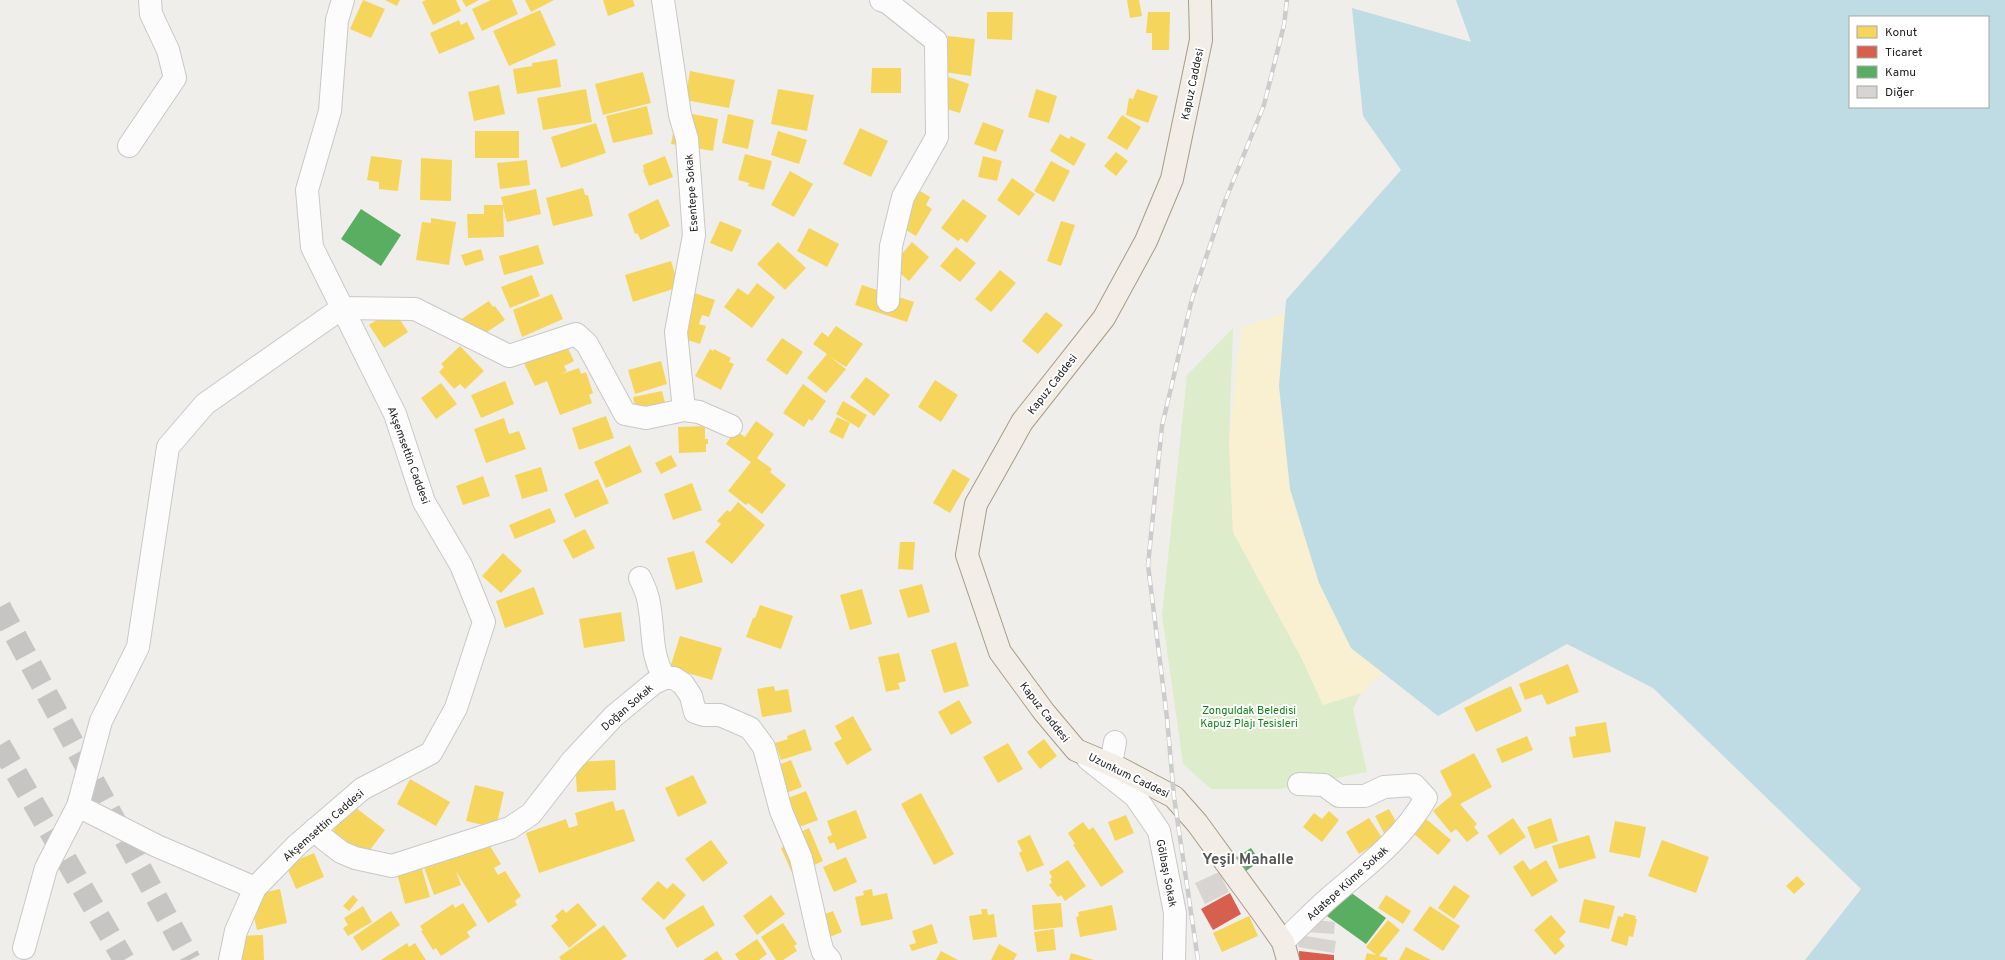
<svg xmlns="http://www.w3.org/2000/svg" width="2005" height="960" font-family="Overpass,sans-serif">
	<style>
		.grass { fill: #ddeccb }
		.sand { fill: #f8f0d0 }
		.water { fill: #bfdbe3; fill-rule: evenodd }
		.homes { fill: #f6d55c }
		.shops { fill: #d6604d }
		.public { fill: #5aae61 }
		.building { fill: #d7d4d2 }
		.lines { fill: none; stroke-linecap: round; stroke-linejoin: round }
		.highway-tunnel { stroke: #c7c5c3; stroke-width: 22; stroke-dasharray: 22 11; stroke-linecap: butt }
		.minor-casing { stroke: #c9c8c7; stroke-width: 24 }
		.major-casing { stroke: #a79c86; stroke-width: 24 }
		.minor { stroke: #fdfcfc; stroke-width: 22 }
		.major { stroke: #f3ede7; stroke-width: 22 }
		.rail-casing { stroke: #ccc; stroke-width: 4.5 }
		.rail { stroke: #fff; stroke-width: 3; stroke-dasharray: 9; stroke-linecap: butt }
		.labels { text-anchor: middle; stroke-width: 4; stroke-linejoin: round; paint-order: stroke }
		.street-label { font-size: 11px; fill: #222; stroke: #fff }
		.park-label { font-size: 11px; fill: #0c8416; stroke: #fff }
		.district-label { font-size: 15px; font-weight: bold; fill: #555; stroke: #fff }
	</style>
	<rect width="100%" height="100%" fill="#f0eeeb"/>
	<!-- grass -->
	<path class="grass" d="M1233,328L1229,442L1233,532L1302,659L1323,705L1361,693L1353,709L1367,772L1280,789H1211L1183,764L1162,615L1187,375Z"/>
	<!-- sand -->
	<path class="sand" d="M1285,313L1281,357L1351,648L1383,672L1361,693L1323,705L1302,659L1233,532L1229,442L1242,327Z"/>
	<!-- water -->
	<path class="water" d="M1456,0H2005V960H1805L1861,889L1653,688L1567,644L1438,716L1351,648L1319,583L1290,489L1279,386L1286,300L1401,170L1363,116L1352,8L1471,42ZM1850,17H1988V107H1850Z"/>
	<!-- homes -->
	<g class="homes">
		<path d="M363,0L385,9L371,38L350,29Z"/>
		<path d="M385,0H400L397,6Z"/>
		<path d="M426,0H456L461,11L433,25L422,2Z"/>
		<path d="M462,0H479L466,7Z"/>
		<path d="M491,0H512L518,14L482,31L472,9Z"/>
		<path d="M525,0H554L531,12Z"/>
		<path d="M603,0H633L635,6L608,16Z"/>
		<path d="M1127,0H1139L1142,16L1130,18Z"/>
		<path d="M540,10L556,45L509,66L493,31Z"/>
		<path d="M987,12H1013L1012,40L987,39Z"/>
		<path d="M1148,12H1170L1169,50H1152V33H1146Z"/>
		<path d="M459,20L461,25L467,22L475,39L439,54L430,33Z"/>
		<path d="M948,36L975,39L971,76L944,72Z"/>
		<path d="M557,59L561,87L517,94L513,69L532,66V63Z"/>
		<path d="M872,68H901V93H871Z"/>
		<path d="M690,71L735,80L729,108L685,100Z"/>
		<path d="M643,72L651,103L603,115L595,84Z"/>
		<path d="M943,75L969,84L960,113L933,105Z"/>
		<path d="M499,85L505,114L474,121L468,92Z"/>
		<path d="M586,89L592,122L543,130L537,98Z"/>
		<path d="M778,89L814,95L807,131L771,124Z"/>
		<path d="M1036,89L1057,96L1049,123L1028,117Z"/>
		<path d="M1137,89L1158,96L1148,123L1126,115L1129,98L1133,99Z"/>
		<path d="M647,106L653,134L613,143L606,116Z"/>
		<path d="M677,111L718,119L713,151L671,144Z"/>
		<path d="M728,114L754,120L748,149L722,143Z"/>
		<path d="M1122,115L1141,127L1127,150L1107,138Z"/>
		<path d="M983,122L1004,130L996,152L974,144Z"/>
		<path d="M596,123L606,153L561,168L551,137Z"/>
		<path d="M860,128L888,141L871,177L843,164Z"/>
		<rect x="475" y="131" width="44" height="27"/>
		<path d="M778,131L807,140L799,164L771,155Z"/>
		<path d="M1060,134L1069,139L1071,136L1086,144L1074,166L1050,151Z"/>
		<path d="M1116,152L1128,161L1116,176L1104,166Z"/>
		<path d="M745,154L772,161L764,190L748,186L749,183L738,180Z"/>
		<path d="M371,156L402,160L398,191L379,189V182L367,180Z"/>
		<path d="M665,156L673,177L649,186L643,170L644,169L643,165Z"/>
		<path d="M983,156L1002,161L997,181L978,177Z"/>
		<path d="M421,158L452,160L451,201L420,200Z"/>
		<path d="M527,160L530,185L500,189L497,163Z"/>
		<path d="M1051,161L1070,171L1054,202L1034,191Z"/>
		<path d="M790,171L813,184L794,217L771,205Z"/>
		<path d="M1012,178L1035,194L1019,216L997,200Z"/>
		<path d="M907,183L930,197L926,205L932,209L916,236L886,218Z"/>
		<path d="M583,188L585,195H588L593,216L553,226L546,198Z"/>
		<path d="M536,189L541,214L507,222L503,207L504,237L468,238L467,214H484V205H503L501,197Z"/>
		<path d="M658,199L670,226L641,240L637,233L635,234L628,214Z"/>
		<path d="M963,199L987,216L967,243L961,238L958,241L941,228Z"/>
		<path d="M431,218L456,222L449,265L416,260L422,222L431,223Z"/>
		<path d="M720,221L742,230L732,252L710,243Z"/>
		<path d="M1061,221L1075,225L1061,266L1047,261Z"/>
		<path d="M809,228L839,244L827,267L797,251Z"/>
		<path d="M778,242L806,268L785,290L757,264Z"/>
		<path d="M912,242L929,257L909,281L887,262L896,261Z"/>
		<path d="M538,245L544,264L504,275L499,256Z"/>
		<path d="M956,247L976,263L960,282L940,266Z"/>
		<path d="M481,249L484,260L465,266L461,255Z"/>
		<path d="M671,261L679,287L633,302L625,275Z"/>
		<path d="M1000,270L1016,283L991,312L975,299Z"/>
		<path d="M532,275L540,296L510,308L501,287Z"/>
		<path d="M757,283L775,297L752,328L724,307L738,288L748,295Z"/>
		<path d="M862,285L914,302L907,322L855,305Z"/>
		<path d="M680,288L715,300L709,317L702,315L699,324L706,326L700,344L665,333Z"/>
		<path d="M552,294L563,319L522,337L513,310Z"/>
		<path d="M489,301L493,307L495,306L505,320L467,345L454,324Z"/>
		<path d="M393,309L408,332L384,348L369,325Z"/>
		<path d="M1046,312L1063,325L1038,354L1022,341Z"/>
		<path d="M836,326L863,344L846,367L830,357L846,369L826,393L807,378L827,354L813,344L822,332L828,337Z"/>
		<path d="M782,338L803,352L787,375L766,360Z"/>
		<path d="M565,342L574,361L564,366L567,371L561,374L579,368L581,374L586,372L593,393L589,395L592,403L560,415L547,381L535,386L523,361Z"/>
		<path d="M460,346L484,371L465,389L460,384L454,389L439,372L444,367L441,364Z"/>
		<path d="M710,349L713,351L714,349L731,358L729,362L734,364L721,390L695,376Z"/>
		<path d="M661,361L667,384L635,394L628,370Z"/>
		<path d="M866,377L890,395L874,416L850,397Z"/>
		<path d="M935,380L958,395L941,422L918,407Z"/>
		<path d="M505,381L514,404L481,418L471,395Z"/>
		<path d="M441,383L457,404L436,419L421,398Z"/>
		<path d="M803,384L826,401L812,421L809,419L804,427L783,413Z"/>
		<path d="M662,391L667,410L637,416L633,397Z"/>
		<path d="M843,401L867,415L859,428L836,414Z"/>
		<path d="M606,416L614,438L579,450L572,428Z"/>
		<path d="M837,417L850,423L843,439L829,432Z"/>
		<path d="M504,418L509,434L519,431L526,449L486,463L474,429Z"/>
		<path d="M756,421L774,434L757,458L772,469L770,472L786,485L762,514L748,503L746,505L728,491L751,462L726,444L735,430L745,437Z"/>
		<path d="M705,426V439H708V444H706V452L679,453L678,427Z"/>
		<path d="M630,445L642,472L606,488L594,462Z"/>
		<path d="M671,455L677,466L661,474L655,463Z"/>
		<path d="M541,467L548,491L522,499L515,475Z"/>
		<path d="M953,469L970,479L950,513L933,503Z"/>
		<path d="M483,476L490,496L463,505L456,486Z"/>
		<path d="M598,479L609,503L575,518L564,494Z"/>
		<path d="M692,483L702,510L673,520L664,494Z"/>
		<path d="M738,502L765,525L732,564L705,542L721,524L717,521L727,510L730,512Z"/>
		<path d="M550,508L556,522L515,539L509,525Z"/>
		<path d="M585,529L595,548L573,559L563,540Z"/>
		<path d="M900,542H915L913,570L898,569Z"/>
		<path d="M694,551L703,582L676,590L667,558Z"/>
		<path d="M503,553L522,571L501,593L482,576Z"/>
		<path d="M922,584L930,612L908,618L899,590Z"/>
		<path d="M534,587L544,614L505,628L496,601Z"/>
		<path d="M862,589L872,624L850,630L840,595Z"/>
		<path d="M760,605L793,616L781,649L746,637L753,618H755Z"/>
		<path d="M621,612L625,641L584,648L579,619Z"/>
		<path d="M680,636L722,648L712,680L670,668Z"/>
		<path d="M956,642L969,686L944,693L931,650Z"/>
		<path d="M899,653L906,681L898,683L900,689L886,692L878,657Z"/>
		<path d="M1568,664L1579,692L1547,705L1542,694L1525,700L1519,684Z"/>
		<path d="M774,686L775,691L788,689L792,712L762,717L757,689Z"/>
		<path d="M1511,686L1522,711L1476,732L1464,708Z"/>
		<path d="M959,700L972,723L951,735L938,712Z"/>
		<path d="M853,716L872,750L847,765L834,743L842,739L835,726Z"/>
		<path d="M1606,722L1611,752L1573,758L1569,737L1576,736L1575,727Z"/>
		<path d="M805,729L812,750L781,760L775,743L788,739L787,736Z"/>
		<path d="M1527,736L1533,750L1502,763L1496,749Z"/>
		<path d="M1044,739L1057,756L1040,769L1027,752Z"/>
		<path d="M1008,743L1023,769L998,783L983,757Z"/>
		<path d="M1474,753L1492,787L1460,804L1477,824L1474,827L1479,833L1467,842L1456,829L1451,833L1433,811L1452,795L1440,771Z"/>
		<path d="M615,760L616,790L577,792L575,762Z"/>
		<path d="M791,760L802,787L781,795L770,768Z"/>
		<path d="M693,775L707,803L678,817L665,788Z"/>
		<path d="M410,779L450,802L436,826L397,804Z"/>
		<path d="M475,785L504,792L496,828L466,821Z"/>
		<path d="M806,791L818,820L786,832L775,803Z"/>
		<path d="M921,793L954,854L934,865L901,804Z"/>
		<path d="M613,801L616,811L624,809L635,841L539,873L526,833L566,819L569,828L578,825L575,813Z"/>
		<path d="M352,805L385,830L363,859L330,835Z"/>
		<path d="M1389,809L1400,829L1386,837L1375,816Z"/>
		<path d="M856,810L867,838L837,850L834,842L830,844L827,837L832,835L827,821Z"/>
		<path d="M1329,811L1339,820L1322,842L1303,827L1314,813L1322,819Z"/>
		<path d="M1126,815L1134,833L1115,841L1108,822Z"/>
		<path d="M1369,818L1383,839L1359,854L1346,832Z"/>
		<path d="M1425,818L1451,840L1438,855L1413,833Z"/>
		<path d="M1513,818L1526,837L1500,855L1487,836Z"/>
		<path d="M1551,818L1558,841L1535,849L1527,827Z"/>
		<path d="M1615,821L1646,827L1640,858L1609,852Z"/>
		<path d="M1083,822L1089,830L1093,827L1124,872L1101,887L1073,845L1075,844L1068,833Z"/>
		<path d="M809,828L823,861L793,875L781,848L792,843L789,837Z"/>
		<path d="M482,833L501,864L494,868L498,875L505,871L521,896L515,901L517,905L488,923L456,871L461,885L434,895L419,854Z"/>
		<path d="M1030,835L1044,865L1027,872L1019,853L1022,851L1017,841Z"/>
		<path d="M1589,835L1596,858L1559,869L1552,846Z"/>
		<path d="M711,840L728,863L703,882L685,859Z"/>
		<path d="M1662,840L1709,857L1696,893L1648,876Z"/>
		<path d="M314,853L324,877L296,889L286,865Z"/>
		<path d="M846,857L857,882L834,892L823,867Z"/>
		<path d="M1068,860L1086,886L1065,901L1061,895L1058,897L1049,885L1052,882L1050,879L1052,877L1049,872Z"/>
		<path d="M1523,860L1530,870L1546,860L1558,881L1532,897L1513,867Z"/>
		<path d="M420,862L430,897L405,904L396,869Z"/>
		<path d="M1797,876L1805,884L1794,894L1786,886Z"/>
		<path d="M658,881L667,889L673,883L686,895L664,920L641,899Z"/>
		<path d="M1454,885L1470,896L1454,919L1438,908Z"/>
		<path d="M280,889L287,923L257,930L249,896Z"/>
		<path d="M872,889L873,896L887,893L893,919L861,926L855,897L864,895L863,891Z"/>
		<path d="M353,895L358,900L349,911L343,906Z"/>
		<path d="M771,895L785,914L757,935L743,916Z"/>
		<path d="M1386,895L1411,911L1403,924L1378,908Z"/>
		<path d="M1584,899L1615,906L1609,929L1579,922Z"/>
		<path d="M463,903L477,925L467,932L470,937L441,956L436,948L433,950L421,931L423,930L420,926L453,904L455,908Z"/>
		<path d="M578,903L597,925L569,948L551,926L558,920L555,916L563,909L566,913Z"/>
		<path d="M1061,903L1063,927L1034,930L1032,905Z"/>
		<path d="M703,905L715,925L677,948L665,928Z"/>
		<path d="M1112,905L1117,930L1080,937L1076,917L1079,916L1078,912Z"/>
		<path d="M363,906L372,922L348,936L343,928L348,925L344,918Z"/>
		<path d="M1430,906L1460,926L1443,951L1413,930Z"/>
		<path d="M981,909H987L988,915L994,914L997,937L973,940L969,916L982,914Z"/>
		<path d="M391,911L400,925L362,951L353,937Z"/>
		<path d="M833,911L842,932L817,942L809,920Z"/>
		<path d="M1624,913L1636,916L1635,919H1637L1633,937L1629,936L1627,946L1611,941L1618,916L1623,917Z"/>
		<path d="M1551,915L1566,932L1559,939L1565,946L1555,955L1534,930Z"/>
		<path d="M1249,916L1258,936L1222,952L1213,933Z"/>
		<path d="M1388,920L1400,930L1379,956L1388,958L1387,960H1365L1367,953L1376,955L1366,947Z"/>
		<path d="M783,923L797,944L794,946L797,951L783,960H776L761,937Z"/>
		<path d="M932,924L938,943L912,951L909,945L916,943L912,931Z"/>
		<path d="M604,925L627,956L621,960H561L559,957Z"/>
		<path d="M1054,929L1056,950L1037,952L1034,932Z"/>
		<path d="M263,935L264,960H239L238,936Z"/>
		<path d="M757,939L767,954L759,960H739L735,954Z"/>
		<path d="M407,943L409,947L415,943L426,960H381Z"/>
		<path d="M999,944L1017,954L1014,960H991Z"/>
		<path d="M1406,947L1431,960H1399Z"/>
		<path d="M717,951L723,960H703Z"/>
		<path d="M941,951L958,960H936Z"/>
		<path d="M1071,953L1094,960H1069Z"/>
	</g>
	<!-- shops -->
	<g class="shops">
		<path d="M1230,893L1241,914L1213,930L1201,909Z"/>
		<path d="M1299,951L1334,955V960H1298Z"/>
	</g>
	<!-- public -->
	<g class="public">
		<path d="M361,209L401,235L381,266L341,239Z"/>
		<path d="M1251,848L1260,861L1246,871L1237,857Z"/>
		<path d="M1346,889L1386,918L1366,944L1327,916Z"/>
	</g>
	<!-- building -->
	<g class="building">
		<path d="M1219,872L1229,892L1205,904L1195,883Z"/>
		<path d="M1307,919L1335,922L1334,934L1306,932Z"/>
		<path d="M1300,935L1336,941L1334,953L1298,947Z"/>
	</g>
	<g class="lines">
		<!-- highway-tunnel -->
		<g class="highway-tunnel">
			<path d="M0,607L190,960"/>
			<path d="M0,745L124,960"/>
		</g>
		<!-- minor casing -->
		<g class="minor-casing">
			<g id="minor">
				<path d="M663,0L680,115L687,139L694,235L676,332L684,410"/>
				<path d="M881,0L887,2L936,41L937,137L903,197L891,246L888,301"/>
				<path d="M129,146L175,78L168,50L151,14L150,0"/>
				<path d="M640,578C644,586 648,595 649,604C654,629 650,656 665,678"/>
				<path d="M1088,759L1135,796L1159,831L1175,913L1174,960"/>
				<path d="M1111,764L1115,742"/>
				<path d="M78,806L157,846L255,888"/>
				<path d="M315,829L323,838L341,852L355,858L392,866L510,828L531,814L572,761L614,716L654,683L665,678H674L683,684L691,696L695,712L704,715H720L750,728L764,747L781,811L801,858L820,942L823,952L830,960"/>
				<path d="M1283,942C1298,928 1313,912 1329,898C1366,866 1401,841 1426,798L1414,785L1384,787L1365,796H1339L1324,785L1299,784"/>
				<path d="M24,948L46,868L78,806L101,721L138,647L168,447L205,404L342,308L415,309L509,356L576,334L587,344L625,414L646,418L684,410L699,412L731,426"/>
				<path d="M230,960L236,931L255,888L297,845L362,789L431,753L456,708L484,622L461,565L424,502L395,414L312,247L307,190L330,111L337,20L343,0"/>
			</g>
		</g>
		<!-- major casing -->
		<g class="major-casing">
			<path id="major" d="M1200,0L1201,40L1172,179L1146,241L1104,318L1022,422L1007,449L976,504L967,555L1000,652L1044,712L1076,750L1121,769L1174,797L1197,823L1264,915L1283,942L1288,960"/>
		</g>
		<!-- minor -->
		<use href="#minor" class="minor"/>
		<!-- major -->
		<use href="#major" class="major"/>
		<!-- rail casing -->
		<g class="rail-casing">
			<path id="rail" d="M1198,960L1174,797L1167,718L1148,565L1162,426L1192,299L1225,201L1264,105L1284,25L1287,0"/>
		</g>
		<!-- rail -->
		<use href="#rail" class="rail"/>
	</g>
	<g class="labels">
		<!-- street labels -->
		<g class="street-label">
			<text transform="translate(1192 84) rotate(-78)" y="4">Kapuz Caddesi</text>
			<text transform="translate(691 193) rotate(-94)" y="4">Esentepe Sokak</text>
			<text transform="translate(1052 384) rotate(-52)" y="4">Kapuz Caddesi</text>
			<text transform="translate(409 455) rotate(70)" y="4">Akşemsettin Caddesi</text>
			<text transform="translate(627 707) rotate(-41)" y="4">Doğan Sokak</text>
			<text transform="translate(1045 712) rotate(52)" y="4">Kapuz Caddesi</text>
			<text transform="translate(1129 775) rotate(26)" y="4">Uzunkum Caddesi</text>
			<text transform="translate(323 825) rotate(-41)" y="4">Akşemsettin Caddesi</text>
			<text transform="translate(1167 873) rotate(79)" y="4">Gölbaşı Sokak</text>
			<text transform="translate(1347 883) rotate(-42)" y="4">Adatepe Küme Sokak</text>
		</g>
		<!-- park labels -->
		<g class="park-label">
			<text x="1249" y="714">Zonguldak Beledisi<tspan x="1249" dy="13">Kapuz Plajı Tesisleri</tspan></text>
		</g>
		<!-- district labels -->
		<g class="district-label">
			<text x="1248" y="864">Yeşil Mahalle</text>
		</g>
	</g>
	<!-- legend -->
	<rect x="1849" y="16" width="140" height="92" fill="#ffffff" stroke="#a7a7a7"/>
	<rect x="1857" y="26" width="20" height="12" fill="#f6d55c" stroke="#a7a7a7"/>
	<text x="1885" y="36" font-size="12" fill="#222222">Konut</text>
	<rect x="1857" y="46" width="20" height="12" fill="#d6604d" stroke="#a7a7a7"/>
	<text x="1885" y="56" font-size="12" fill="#222222">Ticaret</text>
	<rect x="1857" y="66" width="20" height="12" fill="#5aae61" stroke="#a7a7a7"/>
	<text x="1885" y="76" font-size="12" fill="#222222">Kamu</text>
	<rect x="1857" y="86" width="20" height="12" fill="#d7d4d2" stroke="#a7a7a7"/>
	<text x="1885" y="96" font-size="12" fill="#222222">Diğer</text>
</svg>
